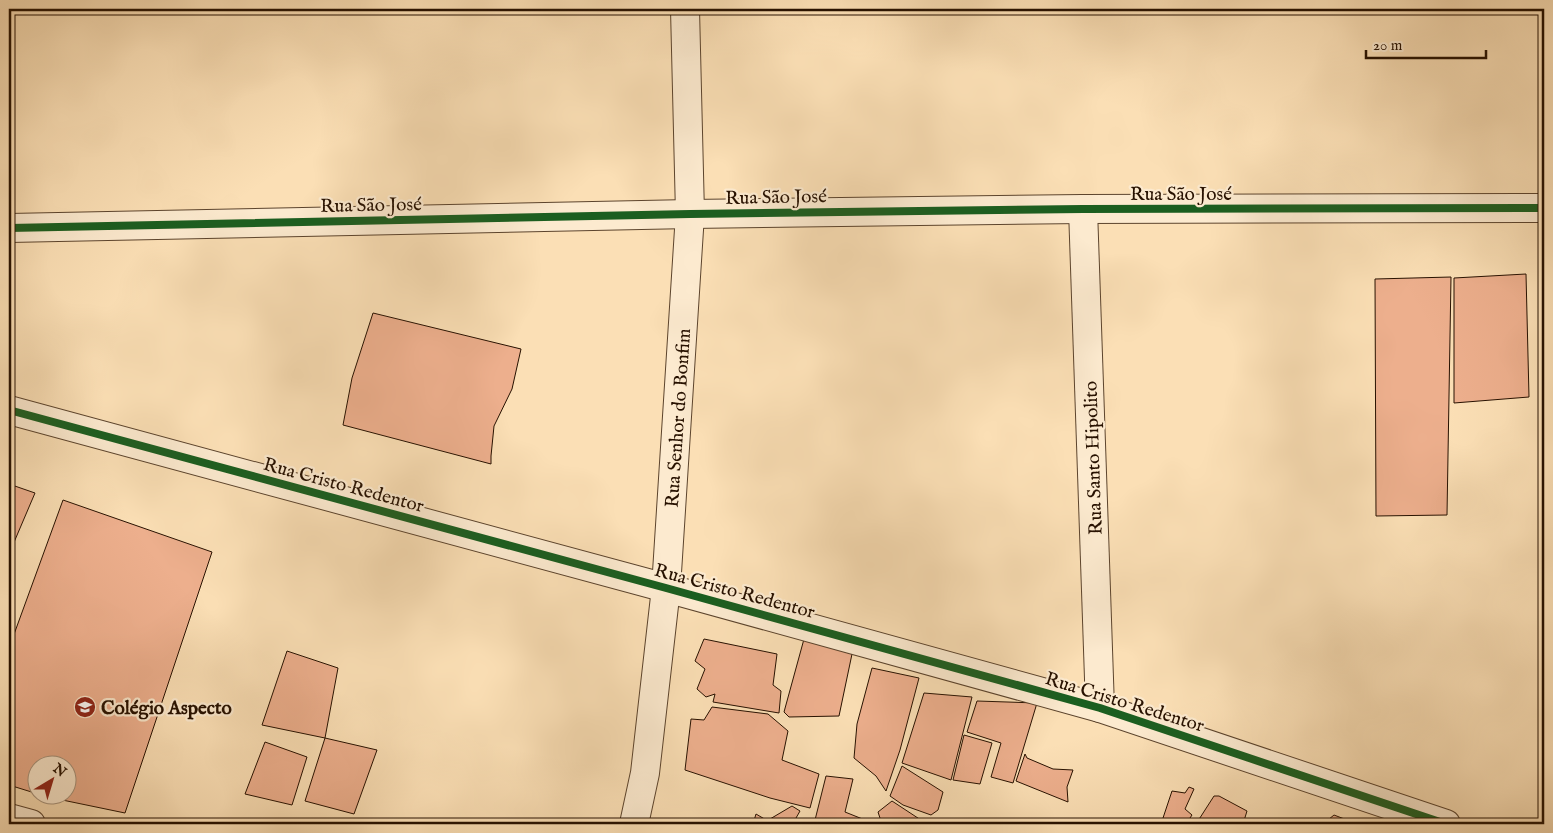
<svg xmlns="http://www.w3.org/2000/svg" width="1553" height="833" font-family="'IM FELL English',serif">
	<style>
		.building { fill: #edaf8d; stroke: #271100 }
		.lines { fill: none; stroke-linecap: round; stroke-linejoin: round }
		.minor-casing { stroke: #5c442d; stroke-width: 30 }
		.minor { stroke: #fceacf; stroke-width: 28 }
		.cycleway-casing { stroke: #fceacf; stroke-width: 11 }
		.cycleway { stroke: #1b5e20; stroke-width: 8 }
		.labels { text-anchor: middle; stroke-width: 4.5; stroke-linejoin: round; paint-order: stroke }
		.street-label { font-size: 19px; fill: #271100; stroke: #fceacf }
		.poi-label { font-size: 19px; font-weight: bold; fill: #271100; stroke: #fceacf; text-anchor: start }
	</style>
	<rect width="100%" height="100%" fill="#fbdfb5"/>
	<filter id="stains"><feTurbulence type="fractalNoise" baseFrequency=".004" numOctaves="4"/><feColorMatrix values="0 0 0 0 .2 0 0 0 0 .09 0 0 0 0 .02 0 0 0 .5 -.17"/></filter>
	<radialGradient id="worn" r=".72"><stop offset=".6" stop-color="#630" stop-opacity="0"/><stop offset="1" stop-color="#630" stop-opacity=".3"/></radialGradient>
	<!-- building -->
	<g class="building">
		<path d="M1526,274L1529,397L1454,403V278Z"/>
		<path d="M1451,277L1447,515L1376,516L1375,279Z"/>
		<path d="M373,313L521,349L512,389L494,426L491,456V464L343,425L352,378Z"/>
		<path d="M9,484L35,493L9,554Z"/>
		<path d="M63,500L212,552L125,813L43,796H68V766H38V794L9,785V648Z"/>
		<path d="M704,639L777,654L773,685L781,691L779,713L713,702L715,694L706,697L697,689L705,669L695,661Z"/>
		<path d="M804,639L852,654L839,716L789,717L784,712Z"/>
		<path d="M287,651L338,668L325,738L262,725Z"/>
		<path d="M872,668L919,678L900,750L886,791L876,776L854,758L857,724Z"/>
		<path d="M924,693L972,697L951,780L902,763Z"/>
		<path d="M977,701L1037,703L1013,783L991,777L1001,743L967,732Z"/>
		<path d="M712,707L768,714L788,731L782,760L819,774L810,808L770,798L685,770L691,719L704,720Z"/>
		<path d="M964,735L992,743L980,784L953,780Z"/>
		<path d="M325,738L377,750L354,814L305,801Z"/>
		<path d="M265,742L307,757L292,805L245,794Z"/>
		<path d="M1025,754L1027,758L1053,769L1073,770L1067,787L1068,802L1016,781Z"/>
		<path d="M902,766L943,792L938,810L931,815L903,805L890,796Z"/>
		<path d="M826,776L853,779L845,812L875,824H814Z"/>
		<path d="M1189,787L1194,789L1185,809L1192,815L1186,824H1161L1172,791L1185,793Z"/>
		<path d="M1214,796H1219L1247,811L1243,824H1196Z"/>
		<path d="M892,801L927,824H882L878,812Z"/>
		<path d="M792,806L800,811L796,818L800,823L799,824H779L770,819Z"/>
		<path d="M756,814L773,824H753Z"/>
		<path d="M1334,815L1347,820L1357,824H1323Z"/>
	</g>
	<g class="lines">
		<!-- minor casing -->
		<g class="minor-casing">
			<g id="minor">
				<path d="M1083,209L1100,708"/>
				<path d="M9,228L690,214L1083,209L1544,208"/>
				<path d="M9,410L666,588L1100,708L1446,824"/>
				<path d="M9,818L31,824"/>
				<path d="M634,824L645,773L666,588L690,214L685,9"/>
			</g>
		</g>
		<!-- minor -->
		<use href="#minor" class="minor"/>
		<!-- cycleway casing -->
		<g class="cycleway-casing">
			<g id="cycleway">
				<path d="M9,228L690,214L1083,209L1544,208"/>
				<path d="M9,410L666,588L1100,708L1446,824"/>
			</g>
		</g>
		<!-- cycleway -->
		<use href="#cycleway" class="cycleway"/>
	</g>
	<!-- icons -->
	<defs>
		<g id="school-disc" transform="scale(1.125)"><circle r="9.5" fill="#8f2418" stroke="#fceacf"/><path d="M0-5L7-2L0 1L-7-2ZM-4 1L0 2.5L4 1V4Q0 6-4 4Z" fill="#fff"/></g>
	</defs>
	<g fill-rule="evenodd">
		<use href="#school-disc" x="85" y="707"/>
	</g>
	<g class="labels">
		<!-- street labels -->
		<g class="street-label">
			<text x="1181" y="200">Rua São José</text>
			<text transform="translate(776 196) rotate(-1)" y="7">Rua São José</text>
			<text transform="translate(371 204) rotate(-1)" y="7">Rua São José</text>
			<text transform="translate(677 418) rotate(-86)" y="7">Rua Senhor do Bonfim</text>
			<text transform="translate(1092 458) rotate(-92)" y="7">Rua Santo Hipolito</text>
			<text transform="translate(344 484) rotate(15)" y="7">Rua Cristo Redentor</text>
			<text transform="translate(735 590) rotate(15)" y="7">Rua Cristo Redentor</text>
			<text transform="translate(1125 701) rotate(17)" y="7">Rua Cristo Redentor</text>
		</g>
		<!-- poi labels -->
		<g class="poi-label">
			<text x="101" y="714">Colégio Aspecto</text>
		</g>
	</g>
	<!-- margin -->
	<rect width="1553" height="833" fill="none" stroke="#fbdfb5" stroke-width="30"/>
	<rect x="10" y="10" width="1533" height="813" fill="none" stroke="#271100" stroke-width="2.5"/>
	<rect x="15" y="15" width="1523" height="803" fill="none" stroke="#271100"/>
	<!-- north arrow -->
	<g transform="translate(52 780) rotate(38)"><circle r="24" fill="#fceacf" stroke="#a7937c"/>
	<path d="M0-4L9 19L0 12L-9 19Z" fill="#8f2418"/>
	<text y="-8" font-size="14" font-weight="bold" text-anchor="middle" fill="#271100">N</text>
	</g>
	<!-- scale -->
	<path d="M1366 50v8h120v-8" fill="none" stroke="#271100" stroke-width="2.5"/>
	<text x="1373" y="50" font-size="15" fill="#271100" stroke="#fceacf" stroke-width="4" paint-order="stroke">20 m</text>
	<rect width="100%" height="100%" filter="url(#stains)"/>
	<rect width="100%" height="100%" fill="url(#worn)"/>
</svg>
